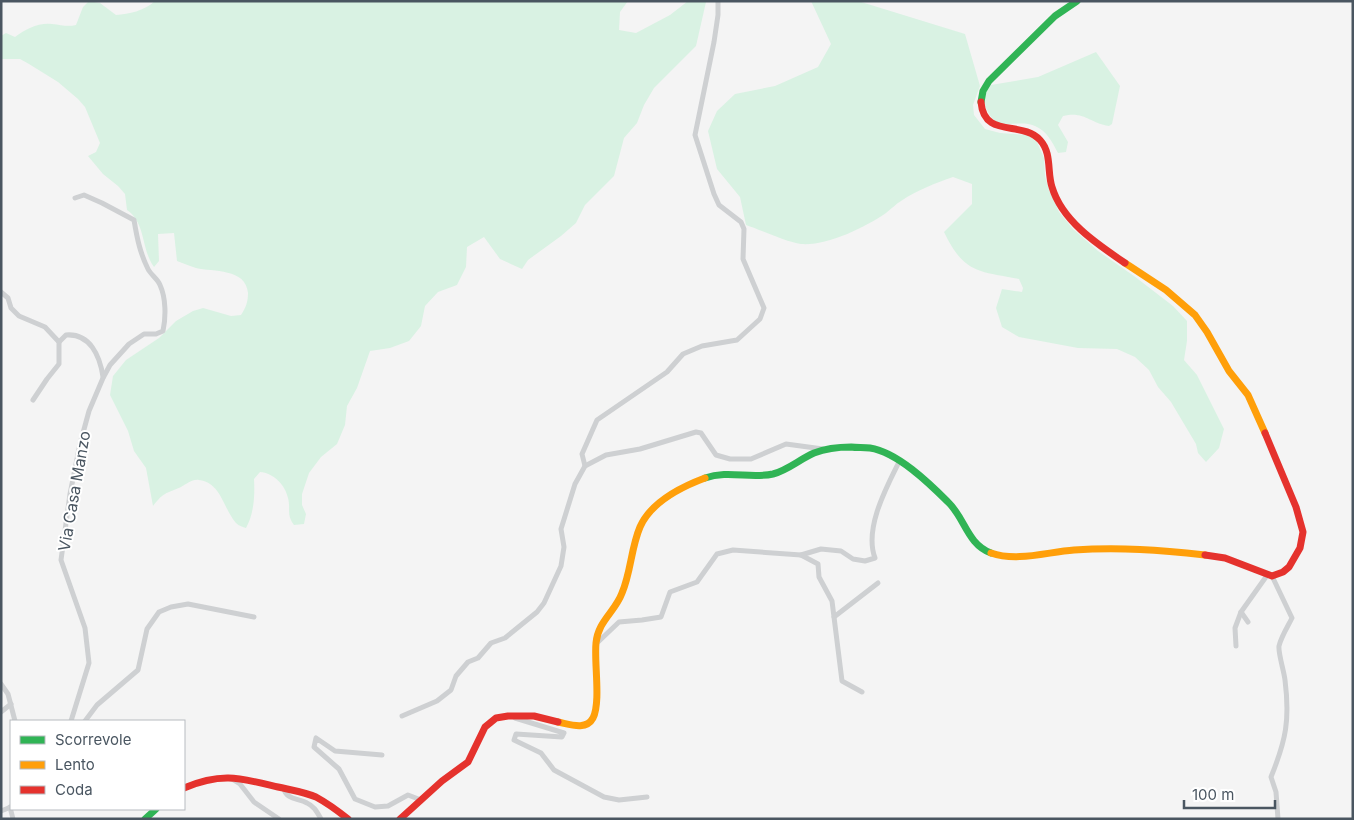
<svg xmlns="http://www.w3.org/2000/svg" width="1354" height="820" font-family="Inter,sans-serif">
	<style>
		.green { fill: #d9f2e3 }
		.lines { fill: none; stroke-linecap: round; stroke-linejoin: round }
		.street { stroke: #ced0d2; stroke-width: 5 }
		.fast { stroke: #30b455; stroke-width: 7 }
		.slow { stroke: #ff9f0a; stroke-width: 7 }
		.jam { stroke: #e5322d; stroke-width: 7 }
		.labels { text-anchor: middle; stroke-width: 4; stroke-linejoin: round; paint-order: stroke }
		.street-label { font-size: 16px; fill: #4a5661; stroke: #fff }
	</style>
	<rect width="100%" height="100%" fill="#f4f4f4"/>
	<!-- green -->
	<g class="green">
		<path d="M89,1L100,3L116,15C129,14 144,11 155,1H628L620,12L619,30L636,33L670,15L688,1L706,2L696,46L654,88L644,105L637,123L624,138L614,176L585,205L576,223L561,236L528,260L522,269L500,259L484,237L467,247L466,267L457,285L438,292L425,306L421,326L409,341L390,348L370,351L357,388L347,406L345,425L337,444L321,457L309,473L302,494V505L306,514L304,524L294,525C286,514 291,510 288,498C285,484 273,473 260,472L254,479C255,495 254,514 246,528C243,527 239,526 236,523C224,510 221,482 199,480C192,479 187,484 181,487C165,494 164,492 153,506L146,468L134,451L128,431L110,395L113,376L126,360L159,338L176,321L193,311L203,308L231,316L241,315C246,307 248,302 248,293C246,268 213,272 196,268C189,266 183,263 177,261L174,233L158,234L159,261L154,267C141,249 146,223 127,210L125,194L118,186L103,174L88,156L96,152L100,143L85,107L78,99L58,82L29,64L20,59H1V36L6,33L15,37C25,29 40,22 52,24C61,25 68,27 76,25L83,7Z"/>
		<path d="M811,1H858L965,34L980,86L973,105L974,115L985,129L1000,133L1028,135L1037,142L1044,158L1045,176L1049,190L1059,212L1073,229L1098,251L1134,276L1173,306L1187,321V341L1184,360L1197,375L1224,429L1219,448L1206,462L1198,453L1196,444L1171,402L1158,387L1149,370L1135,357L1117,349L1078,348L1019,337L1002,327L996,308L1002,289L1022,292L1023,288L1019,279C977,271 964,273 944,232L972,204V184L953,177C936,183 917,190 901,201C896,204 891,209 886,213C864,228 827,246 801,244C786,242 761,230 746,225L740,197L717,169L708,131L717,111L735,94L775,86L818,67L831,44Z"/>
		<path d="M1096,52L1120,86L1112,124L1109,126C1089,123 1085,111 1063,116L1058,125L1068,142L1066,152L1058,153C1052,142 1047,131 1035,126C1017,118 997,134 987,110C982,100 985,93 991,85L1038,77Z"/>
	</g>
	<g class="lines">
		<!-- street -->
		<g class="street">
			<path d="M1,292L8,298L11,308L19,316L45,327L59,342V364L47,379L33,400"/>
			<path d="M59,342L66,335C90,333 100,356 103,377"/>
			<path d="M585,466L582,454L597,420L667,372L683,354L702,346L737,340L760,319L764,308L743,259L744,229L741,222L719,205L714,194L695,135L714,42L718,15V1"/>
			<path d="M801,555L821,549L841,551L853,559L865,561L875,558C864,529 886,488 899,462"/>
			<path d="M1272,576L1292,618C1288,626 1281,637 1279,646C1278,653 1284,671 1285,680C1290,720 1286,740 1271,777L1276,792L1278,819"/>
			<path d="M1241,612L1248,622"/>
			<path d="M834,617L878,583"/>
			<path d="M597,643L619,622L642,620L661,617L670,592L697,582L717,554L733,550L801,555L818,564L819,577L832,601L842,681L862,692"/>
			<path d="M1236,646L1235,628L1241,612L1268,574"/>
			<path d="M1,684L8,694L15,721"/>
			<path d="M1,712L11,704"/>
			<path d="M402,716L437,701L451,690L456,676L468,662L478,658L491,643L505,638L537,612L544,603L561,566L564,547L561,529L575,484L585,466L606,455L640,449L696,432L701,433L716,455L730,459H751L786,444L823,449"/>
			<path d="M515,718L564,733L562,737L516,734L514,740L541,753L554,770L604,797L619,800L647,797"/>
			<path d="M71,721L89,663L85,628L61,560L70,494L80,444L89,411L103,378L110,365L129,344L144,334H156L163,331C166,317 166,298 160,285C158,279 151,275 148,269C140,253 137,238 134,220L102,203L84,195L75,198"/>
			<path d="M85,721L97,705L138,670L147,629L159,612L171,607L188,604L254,617"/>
			<path d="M382,755L335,751L316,738L314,747L339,769L355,799L375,807L388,806L408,795L421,800"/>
			<path d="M232,779L240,784L254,802L279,819"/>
			<path d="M284,789C287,800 298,798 307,803C314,806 317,812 321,819"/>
			<path d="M10,807L13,819"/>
			<path d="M1,811L11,807"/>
		</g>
		<!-- fast -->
		<g class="fast">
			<path d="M981,102L983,91L989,81L1055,16L1077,1"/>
			<path d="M705,478C728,470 751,479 773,474C788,470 800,459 814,453C827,448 838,447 851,447C857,448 864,447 870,448C897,452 929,483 948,502C965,518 967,544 991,553"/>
			<path d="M145,819L156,809"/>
		</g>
		<!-- slow -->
		<g class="slow">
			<path d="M1125,263L1166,290L1195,315L1207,332L1229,371L1248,395L1265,433"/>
			<path d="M991,553C1017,562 1047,552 1074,550C1120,547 1160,550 1205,555"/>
			<path d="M558,722C569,724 586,731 593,718C601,702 594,663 596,643C598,621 615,612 622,593C631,572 631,548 640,527C651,502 681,487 705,478"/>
		</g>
		<!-- jam -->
		<g class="jam">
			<path d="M981,102C984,139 1022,120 1040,140C1052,153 1047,172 1052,187C1062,221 1097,244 1125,263"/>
			<path d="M1205,555L1225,558L1272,576L1283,572L1289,567L1300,548L1303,532L1296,507L1265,433"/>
			<path d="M184,788C222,772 240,778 278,787C291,790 304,792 316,797C327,803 338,811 348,819"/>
			<path d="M400,819L442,781L468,762L485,727L496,718L508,716H534L558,722"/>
		</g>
	</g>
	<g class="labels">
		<!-- street labels -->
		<g class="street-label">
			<text transform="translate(74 491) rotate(-80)" y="6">Via Casa Manzo</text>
		</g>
	</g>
	<!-- border -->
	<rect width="1354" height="820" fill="none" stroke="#4a5661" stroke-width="5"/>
	<!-- legend -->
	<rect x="10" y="720" width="175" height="90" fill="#ffffff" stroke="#b7bbc0"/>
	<rect x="20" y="736" width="25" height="8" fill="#30b455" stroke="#b7bbc0"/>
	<text x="55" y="745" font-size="15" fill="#4a5661">Scorrevole</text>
	<rect x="20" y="761" width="25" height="8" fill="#ff9f0a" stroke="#b7bbc0"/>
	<text x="55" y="770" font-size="15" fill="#4a5661">Lento</text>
	<rect x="20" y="786" width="25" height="8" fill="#e5322d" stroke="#b7bbc0"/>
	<text x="55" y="795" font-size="15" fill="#4a5661">Coda</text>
	<!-- scale -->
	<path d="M1184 800v8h91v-8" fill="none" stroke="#4a5661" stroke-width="2.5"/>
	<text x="1192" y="800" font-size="15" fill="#4a5661" stroke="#ffffff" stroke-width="4" paint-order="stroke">100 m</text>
</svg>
